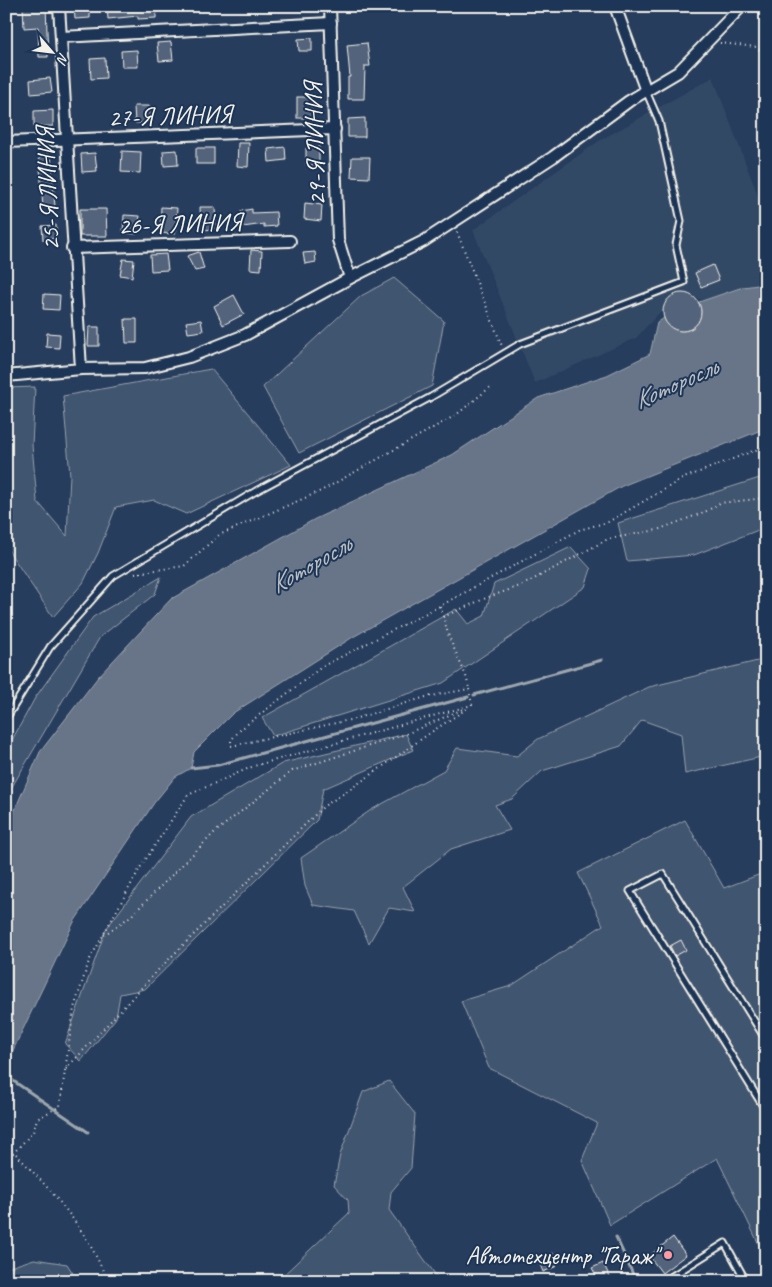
<svg xmlns="http://www.w3.org/2000/svg" width="772" height="1287" font-family="Caveat,sans-serif">
	<style>
		.built { fill: #334966 }
		.green { fill: #40546f; stroke: #9aa2ac }
		.water { fill: #677588; stroke: #9fa7ae }
		.lines { fill: none; stroke-linecap: round; stroke-linejoin: round }
		.stream { stroke: #9fa7ae; stroke-width: 3 }
		.building { fill: #52647b; stroke: #f4f1e8 }
		.lane-casing { stroke: #f4f1e8; stroke-width: 9 }
		.street-casing { stroke: #f4f1e8; stroke-width: 14 }
		.path { stroke: #f4f1e8; stroke-width: 2; stroke-dasharray: 1 4; stroke-linecap: butt }
		.lane { stroke: #1d3557; stroke-width: 5 }
		.street { stroke: #1d3557; stroke-width: 10 }
		.poi-dot { fill: #ff9aa2; stroke: #1d3557; stroke-width: 2 }
		.labels { text-anchor: middle; stroke-width: 4; stroke-linejoin: round; paint-order: stroke }
		.street-label { font-size: 25px; fill: #f4f1e8; stroke: #1d3557 }
		.poi-label { font-size: 25px; fill: #f4f1e8; stroke: #1d3557; text-anchor: end }
		.water-label { font-size: 26px; font-style: italic; fill: #bcbfc2; stroke: #1d3557 }
	</style>
	<rect width="100%" height="100%" fill="#263d5d"/>
	<filter id="ink" filterUnits="userSpaceOnUse"><feTurbulence type="fractalNoise" baseFrequency=".02" numOctaves="2"/><feDisplacementMap in="SourceGraphic" scale="10" xChannelSelector="R" yChannelSelector="G"/><feConvolveMatrix kernelMatrix="1 2 1 2 8 2 1 2 1" color-interpolation-filters="sRGB"/></filter>
	<g filter="url(#ink)">
		<!-- built -->
		<path class="built" d="M713,77L766,217V297L731,307L696,298L701,308V317L697,324L691,329L683,331L674,330L668,325L662,310L636,338L535,383L473,230L599,141Z"/>
		<!-- green -->
		<g class="green">
			<path d="M394,278L444,321L432,386L299,453L263,387L361,296Z"/>
			<path d="M211,369L291,465L186,514L154,500L116,507L98,553L83,583L53,617L6,547V388L35,387L32,445L37,501L67,536L70,475L63,396Z"/>
			<path d="M766,476V527L694,555L627,561L618,523Z"/>
			<path d="M571,547L591,569L585,587L443,683L273,736L262,718L456,609L468,624L484,616L494,584Z"/>
			<path d="M161,577L155,594L100,637L6,797V751L35,698L93,617Z"/>
			<path d="M766,659V754L761,757L685,774L681,734L642,720L621,746L542,771L512,799L495,805L510,830L451,849L403,887L415,912L389,908L369,943L354,911L313,905L305,886L301,858L371,810L444,770L457,748L517,756L538,739L649,687Z"/>
			<path d="M406,734L413,750L323,789L317,820L145,989L120,994L116,1018L81,1061L65,1044L106,929L191,817L283,763Z"/>
			<path d="M685,820L724,888L766,872V1259L717,1158L610,1225L582,1160L597,1123L489,1068L461,1001L511,986L603,925L578,873Z"/>
			<path d="M389,1081L415,1114L411,1168L391,1192L389,1210L440,1281H277L349,1213L348,1200L334,1185L340,1155L363,1092Z"/>
			<path d="M34,1259L67,1264L78,1281H6V1272L10,1267Z"/>
		</g>
		<!-- water -->
		<path class="water" d="M766,284V428L622,486L353,637L233,713L194,752L191,768L175,777L154,803L74,922L6,1065V830L40,752L98,677L171,599L315,519L452,455L538,398L607,375L650,354L657,323L664,318C678,343 709,328 699,302L743,287Z"/>
		<g class="lines">
			<!-- stream -->
			<g class="stream">
				<path d="M474,695L602,660"/>
				<path d="M191,768L218,765L468,697"/>
				<path d="M6,1076L88,1132"/>
				<path d="M6,1205L8,1206"/>
				<path d="M616,1237L636,1281"/>
			</g>
		</g>
		<!-- building -->
		<g class="building">
			<path d="M23,6H46L48,57H39L38,27L24,28Z"/>
			<path d="M74,6H90V18L75,19Z"/>
			<path d="M107,6H156V18L138,19V16L108,19Z"/>
			<path d="M312,38V51H299L298,39Z"/>
			<path d="M171,42L173,60L159,61L157,43Z"/>
			<path d="M367,43L370,66H365L364,99H348V77H350L347,45Z"/>
			<path d="M137,50L138,67H122L121,51Z"/>
			<path d="M105,58L106,78L91,79L90,59Z"/>
			<path d="M50,78L52,92L31,94L30,80Z"/>
			<rect x="297" y="97" width="15" height="21"/>
			<path d="M134,106H150V123H135Z"/>
			<path d="M53,110V126L34,127V111Z"/>
			<path d="M365,118V137H348V119Z"/>
			<path d="M238,143H249L248,167L237,166Z"/>
			<path d="M285,147L286,160L269,162L268,149Z"/>
			<path d="M319,147V165H306V148Z"/>
			<rect x="196" y="148" width="18" height="16"/>
			<path d="M177,150L178,165L164,166L163,151Z"/>
			<path d="M122,151L141,152L140,173L121,172Z"/>
			<path d="M95,153L97,171L82,172L81,154Z"/>
			<path d="M39,154H51L55,207L43,208Z"/>
			<path d="M352,157H370L369,178L351,177Z"/>
			<path d="M305,203L322,205L321,221L304,219Z"/>
			<path d="M161,207L177,208L175,234L160,233Z"/>
			<path d="M200,207H215L216,229L201,230Z"/>
			<path d="M80,209H106L107,236H80Z"/>
			<path d="M252,209V213L276,212L277,226L264,227V224L243,227L241,211Z"/>
			<path d="M124,215L140,216L137,234L123,233Z"/>
			<path d="M56,225L57,238L43,240L42,226Z"/>
			<path d="M251,250L262,251L261,270L250,269Z"/>
			<path d="M199,252L204,269L195,271L187,256Z"/>
			<path d="M315,252L316,262L305,264L303,253Z"/>
			<path d="M166,254L168,270L151,271L150,255Z"/>
			<path d="M123,259L134,260L132,277L120,275Z"/>
			<path d="M713,265L719,280L701,287L695,273Z"/>
			<circle cx="682" cy="312" r="19"/>
			<path d="M44,294L60,295L59,310L43,309Z"/>
			<path d="M234,295L244,314L223,325L214,306Z"/>
			<path d="M125,319H137V343H126Z"/>
			<path d="M201,320L203,331L188,333L186,322Z"/>
			<path d="M89,327H99V346H88Z"/>
			<path d="M47,333L60,334L59,348L46,347Z"/>
			<path d="M681,940L686,950L675,956L670,946Z"/>
			<path d="M673,1237L686,1255L662,1273L649,1256Z"/>
			<path d="M553,1253L557,1266L543,1272L538,1259Z"/>
			<path d="M603,1263L612,1281H599L592,1268Z"/>
		</g>
		<g class="lines">
			<!-- lane casing -->
			<g class="lane-casing">
				<g id="lane">
					<path d="M6,719L50,647L113,576L256,491L431,397L520,344L684,282L676,245L681,221L659,121L646,91"/>
					<path d="M766,1040L663,874L630,891L766,1111"/>
					<path d="M664,1281L725,1243L746,1281"/>
				</g>
			</g>
			<!-- street casing -->
			<g class="street-casing">
				<g id="street">
					<path d="M59,6L81,369"/>
					<path d="M330,6L338,240L350,278"/>
					<path d="M615,6L646,91"/>
					<path d="M61,37L331,23"/>
					<path d="M6,142L335,129"/>
					<path d="M72,248L290,241"/>
					<path d="M6,376L81,369L145,368L189,357L245,335L350,278L424,241L553,157L629,101L678,72L742,6"/>
				</g>
			</g>
			<!-- path -->
			<g class="path">
				<path d="M720,43L756,47L766,55"/>
				<path d="M457,232L502,346"/>
				<path d="M135,573L184,566L219,535L321,491L456,415L493,385"/>
				<path d="M440,606L449,637L466,676L469,688"/>
				<path d="M443,617L486,598L523,585L608,539L657,530L705,512L720,503L766,498"/>
				<path d="M104,935L131,916L214,833L292,771L406,734L463,709"/>
				<path d="M66,1069L160,968L324,806C374,775 419,738 470,707"/>
				<path d="M16,1154C54,1194 87,1228 107,1281"/>
				<path d="M6,1161L33,1132L37,1119L60,1106L74,1008L89,961L140,868L188,795L254,766L472,705L469,689L426,697L354,719L231,746V740L241,729L323,666L440,606L579,530L608,522L684,478L766,446"/>
			</g>
			<!-- lane -->
			<use href="#lane" class="lane"/>
			<!-- street -->
			<use href="#street" class="street"/>
		</g>
	</g>
	<!-- markers -->
	<circle class="poi-dot" cx="668" cy="1255" r="5"/>
	<g class="labels">
		<!-- street labels -->
		<g class="street-label">
			<text transform="translate(170 115) rotate(-2)" y="9">27-Я ЛИНИЯ</text>
			<text transform="translate(314 144) rotate(-92)" y="9">29-Я ЛИНИЯ</text>
			<text transform="translate(47 189) rotate(-93)" y="9">25-Я ЛИНИЯ</text>
			<text transform="translate(180 223) rotate(-2)" y="9">26-Я ЛИНИЯ</text>
		</g>
		<!-- poi labels -->
		<g class="poi-label">
			<text x="658" y="1264">Автотехцентр "Гараж"</text>
		</g>
		<!-- water labels -->
		<g class="water-label">
			<text transform="translate(675 383) rotate(-24)" y="9">Которосль</text>
			<text transform="translate(310 564) rotate(-30)" y="9">Которосль</text>
		</g>
	</g>
	<!-- margin -->
	<rect width="772" height="1287" fill="none" stroke="#1d3557" stroke-width="25"/>
	<rect x="12" y="12" width="747" height="1262" fill="none" stroke="#f4f1e8" stroke-width="2" filter="url(#ink)"/>
	<!-- north arrow -->
	<g transform="translate(52 52) rotate(118)" stroke="#1d3557" stroke-width="4" paint-order="stroke">
	<path d="M0-4L9 19L0 12L-9 19Z" fill="#f4f1e8"/>
	<text y="-8" font-size="14" font-weight="bold" text-anchor="middle" fill="#f4f1e8">N</text>
	</g>
</svg>
